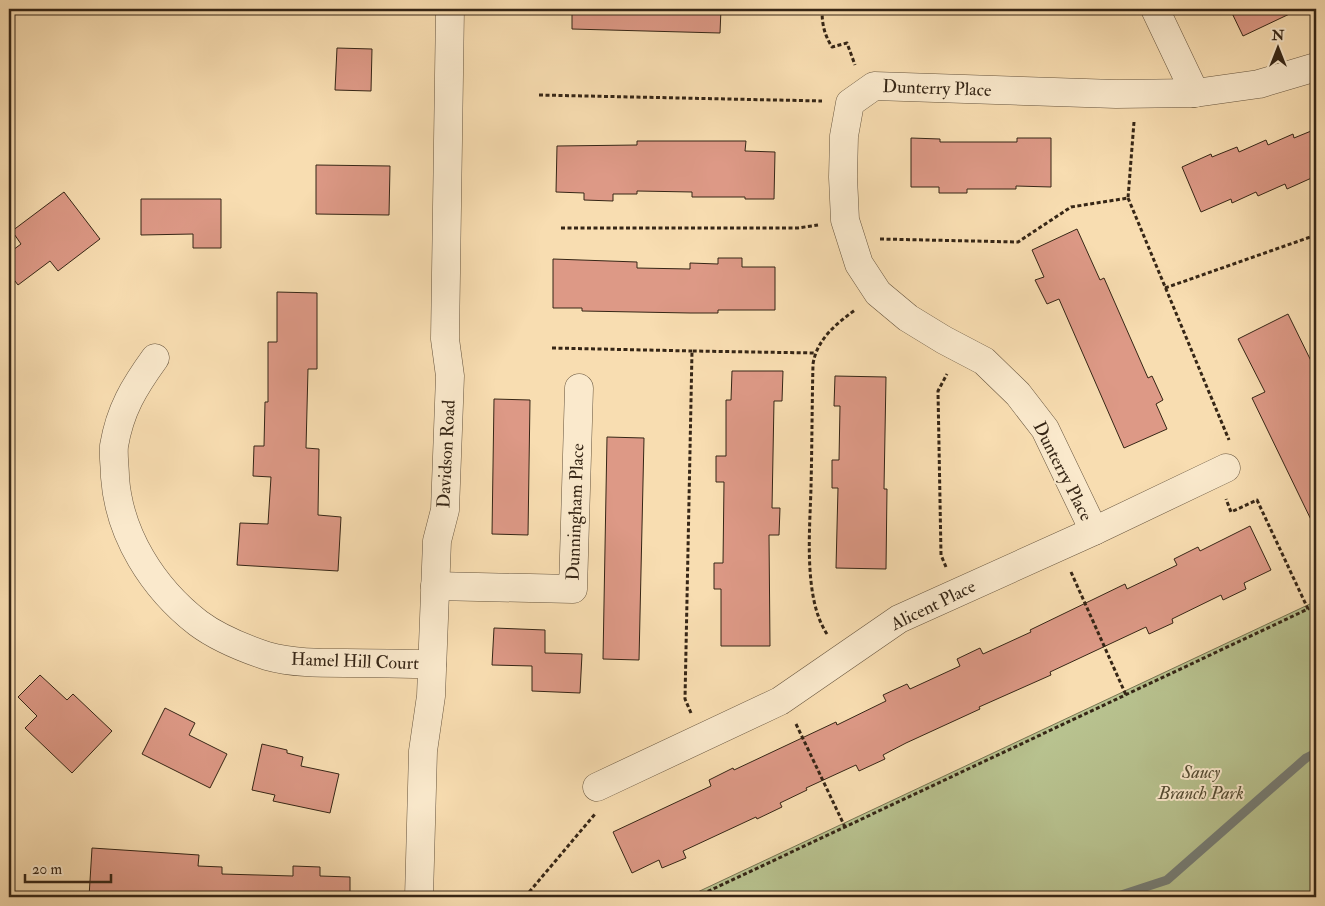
<svg xmlns="http://www.w3.org/2000/svg" width="1325" height="906" font-family="'IM FELL Double Pica',serif">
	<style>
		.green { fill: #b8c28f; stroke: #777452 }
		.lines { fill: none; stroke-linecap: round; stroke-linejoin: round }
		.stream { stroke: #777e76; stroke-width: 9 }
		.building { fill: #dd9986; stroke: #362616 }
		.minor-casing { stroke: #66543d; stroke-width: 29 }
		.path { stroke: #362616; stroke-width: 3; stroke-dasharray: 4 2.5; stroke-linecap: butt }
		.minor { stroke: #fae9cc; stroke-width: 28 }
		.labels { text-anchor: middle; stroke-width: 4; stroke-linejoin: round; paint-order: stroke }
		.street-label { font-size: 18px; fill: #362616; stroke: #fae9cc }
		.park-label { font-size: 18px; font-style: italic; fill: #564d34; stroke: #fae9cc }
	</style>
	<rect width="100%" height="100%" fill="#f8ddb1"/>
	<filter id="stains"><feTurbulence type="fractalNoise" baseFrequency=".004" numOctaves="4"/><feColorMatrix values="0 0 0 0 .2 0 0 0 0 .09 0 0 0 0 .02 0 0 0 .5 -.17"/></filter>
	<radialGradient id="worn" r=".72"><stop offset=".6" stop-color="#630" stop-opacity="0"/><stop offset="1" stop-color="#630" stop-opacity=".3"/></radialGradient>
	<!-- green -->
	<path class="green" d="M1312,603L1316,605V897H687Z"/>
	<g class="lines">
		<!-- stream -->
		<path class="stream" d="M1115,897L1167,880L1306,758L1316,753"/>
	</g>
	<!-- building -->
	<g class="building">
		<path d="M572,9H721L720,33L572,29Z"/>
		<path d="M1230,9H1300L1243,36Z"/>
		<path d="M337,48L372,49L371,91L335,90Z"/>
		<path d="M1316,129V176L1287,189L1285,184L1258,196L1256,192L1232,203L1231,199L1201,212L1182,167L1211,154L1212,157L1237,147L1239,152L1266,140L1268,145L1293,134L1294,138Z"/>
		<path d="M911,138L940,139V142H1017V138H1051V187L1016,186V189H967V193H939V187H911Z"/>
		<path d="M637,141H746L745,151L775,152L774,199H745V197H692V192L637,191V194H613V201L584,200V193L556,192L557,146L637,145Z"/>
		<path d="M316,165L390,166L389,215L316,214Z"/>
		<path d="M64,192L100,239L58,271L50,261L18,285L9,273V253L21,244L12,231Z"/>
		<path d="M141,199H221V248H193V234L141,235Z"/>
		<path d="M1077,229L1100,280L1104,278L1148,378L1152,376L1163,400L1156,404L1167,429L1124,448L1059,299L1047,304L1035,280L1044,277L1032,250Z"/>
		<path d="M718,258H742V267H775V310H718V313H690L582,311V308H553V259L637,262V268L690,269V263L718,264Z"/>
		<path d="M277,292L317,293V369H308L306,448L319,449L318,515L341,517L338,571L237,565L240,523L268,524L271,477L253,476L254,446H264L265,402H268V342H277Z"/>
		<path d="M1288,314L1316,371V530L1252,398L1265,392L1238,339Z"/>
		<path d="M732,371H783L782,401H774L772,508H780L779,535H769L770,646H721V589H714V563H723L724,482H716V456H726V400H731Z"/>
		<path d="M835,376L886,377L884,489H887L886,569L836,568L838,488H832V460H839L840,406H834Z"/>
		<path d="M494,399L530,400L528,535L492,534Z"/>
		<path d="M607,437L644,438L639,660L603,659Z"/>
		<path d="M1250,526L1271,570L1244,583L1246,589L1223,600L1221,595L1172,619L1173,623L1149,634L1146,627L1050,672L1051,675L979,707L980,709L906,743L883,755L885,759L859,771L856,765L806,788L807,790L780,803L782,807L757,819L756,817L683,851L686,858L662,868L659,860L632,873L613,832L711,786L709,780L733,768L734,770L836,722L837,725L886,701L883,695L907,684L910,689L960,666L957,659L980,648L983,654L1031,632L1030,630L1125,584L1127,589L1177,565L1174,559L1198,547L1200,551Z"/>
		<path d="M494,628L545,630V653L582,654L580,693L532,691V666L492,665Z"/>
		<path d="M40,675L67,700L73,694L112,731L72,773L25,728L37,716L18,697Z"/>
		<path d="M165,708L195,723L189,735L227,754L210,788L142,754Z"/>
		<path d="M262,744L287,750V753L303,757L301,766L339,774L330,813L273,801L275,795L252,790Z"/>
		<path d="M92,848L199,855L198,866L222,867V874L293,876V866L320,867V876L350,877V897H89Z"/>
	</g>
	<g class="lines">
		<!-- minor casing -->
		<g class="minor-casing">
			<g id="minor">
				<path d="M1155,9L1195,93"/>
				<path d="M155,358C134,387 120,410 114,446C113,456 115,467 115,477C119,535 153,588 198,623C218,638 243,648 267,656C292,663 319,663 345,663C374,663 403,664 432,664"/>
				<path d="M1094,531L1045,429L1018,394L984,361L944,340L908,318L878,293L859,264L845,220L843,177L844,136L850,103L874,86L1116,94L1195,93L1259,84L1316,67"/>
				<path d="M435,586L573,589L579,388"/>
				<path d="M597,787L780,701L899,619L1094,531L1226,468"/>
				<path d="M419,897L423,751L431,696L437,541L445,510L450,376L445,339L450,9"/>
			</g>
		</g>
		<!-- path -->
		<g class="path">
			<path d="M822,9C822,24 824,34 832,47L847,43L855,65"/>
			<path d="M539,95L822,101"/>
			<path d="M1128,198L1229,440"/>
			<path d="M561,228H798L818,225"/>
			<path d="M880,239L1018,242L1071,207L1128,198L1134,122"/>
			<path d="M1165,288L1316,235"/>
			<path d="M552,348L692,351"/>
			<path d="M946,567L941,555L938,391L947,374"/>
			<path d="M1071,572L1126,695"/>
			<path d="M827,634C803,598 810,529 811,487C812,446 812,405 813,364C817,339 836,324 855,310"/>
			<path d="M691,713L685,699L692,351L815,353"/>
			<path d="M796,724L845,827"/>
			<path d="M525,897L595,814"/>
			<path d="M696,897L1308,609L1257,500L1231,512L1226,499"/>
		</g>
		<!-- minor -->
		<use href="#minor" class="minor"/>
	</g>
	<g class="labels">
		<!-- street labels -->
		<g class="street-label">
			<text transform="translate(937 88) rotate(2)" y="6">Dunterry Place</text>
			<text transform="translate(446 454) rotate(-87)" y="6">Davidson Road</text>
			<text transform="translate(1063 471) rotate(63)" y="6">Dunterry Place</text>
			<text transform="translate(575 512) rotate(-88)" y="6">Dunningham Place</text>
			<text transform="translate(933 605) rotate(-26)" y="6">Alicent Place</text>
			<text transform="translate(355 661) rotate(2)" y="6">Hamel Hill Court</text>
		</g>
		<!-- park labels -->
		<g class="park-label">
			<text x="1201" y="778">Saucy<tspan x="1201" dy="21">Branch Park</tspan></text>
		</g>
	</g>
	<!-- margin -->
	<rect width="1325" height="906" fill="none" stroke="#f8ddb1" stroke-width="30"/>
	<rect x="10" y="10" width="1305" height="886" fill="none" stroke="#362616" stroke-width="2.5"/>
	<rect x="15" y="15" width="1295" height="876" fill="none" stroke="#362616"/>
	<!-- north arrow -->
	<g transform="translate(1278 48)" stroke="#fae9cc" stroke-width="4" paint-order="stroke">
	<path d="M0-4L9 19L0 12L-9 19Z" fill="#362616"/>
	<text y="-8" font-size="14" font-weight="bold" text-anchor="middle" fill="#362616">N</text>
	</g>
	<!-- scale -->
	<path d="M25 874v8h86v-8" fill="none" stroke="#362616" stroke-width="2.5"/>
	<text x="32" y="874" font-size="15" fill="#362616" stroke="#fae9cc" stroke-width="4" paint-order="stroke">20 m</text>
	<rect width="100%" height="100%" filter="url(#stains)"/>
	<rect width="100%" height="100%" fill="url(#worn)"/>
</svg>
